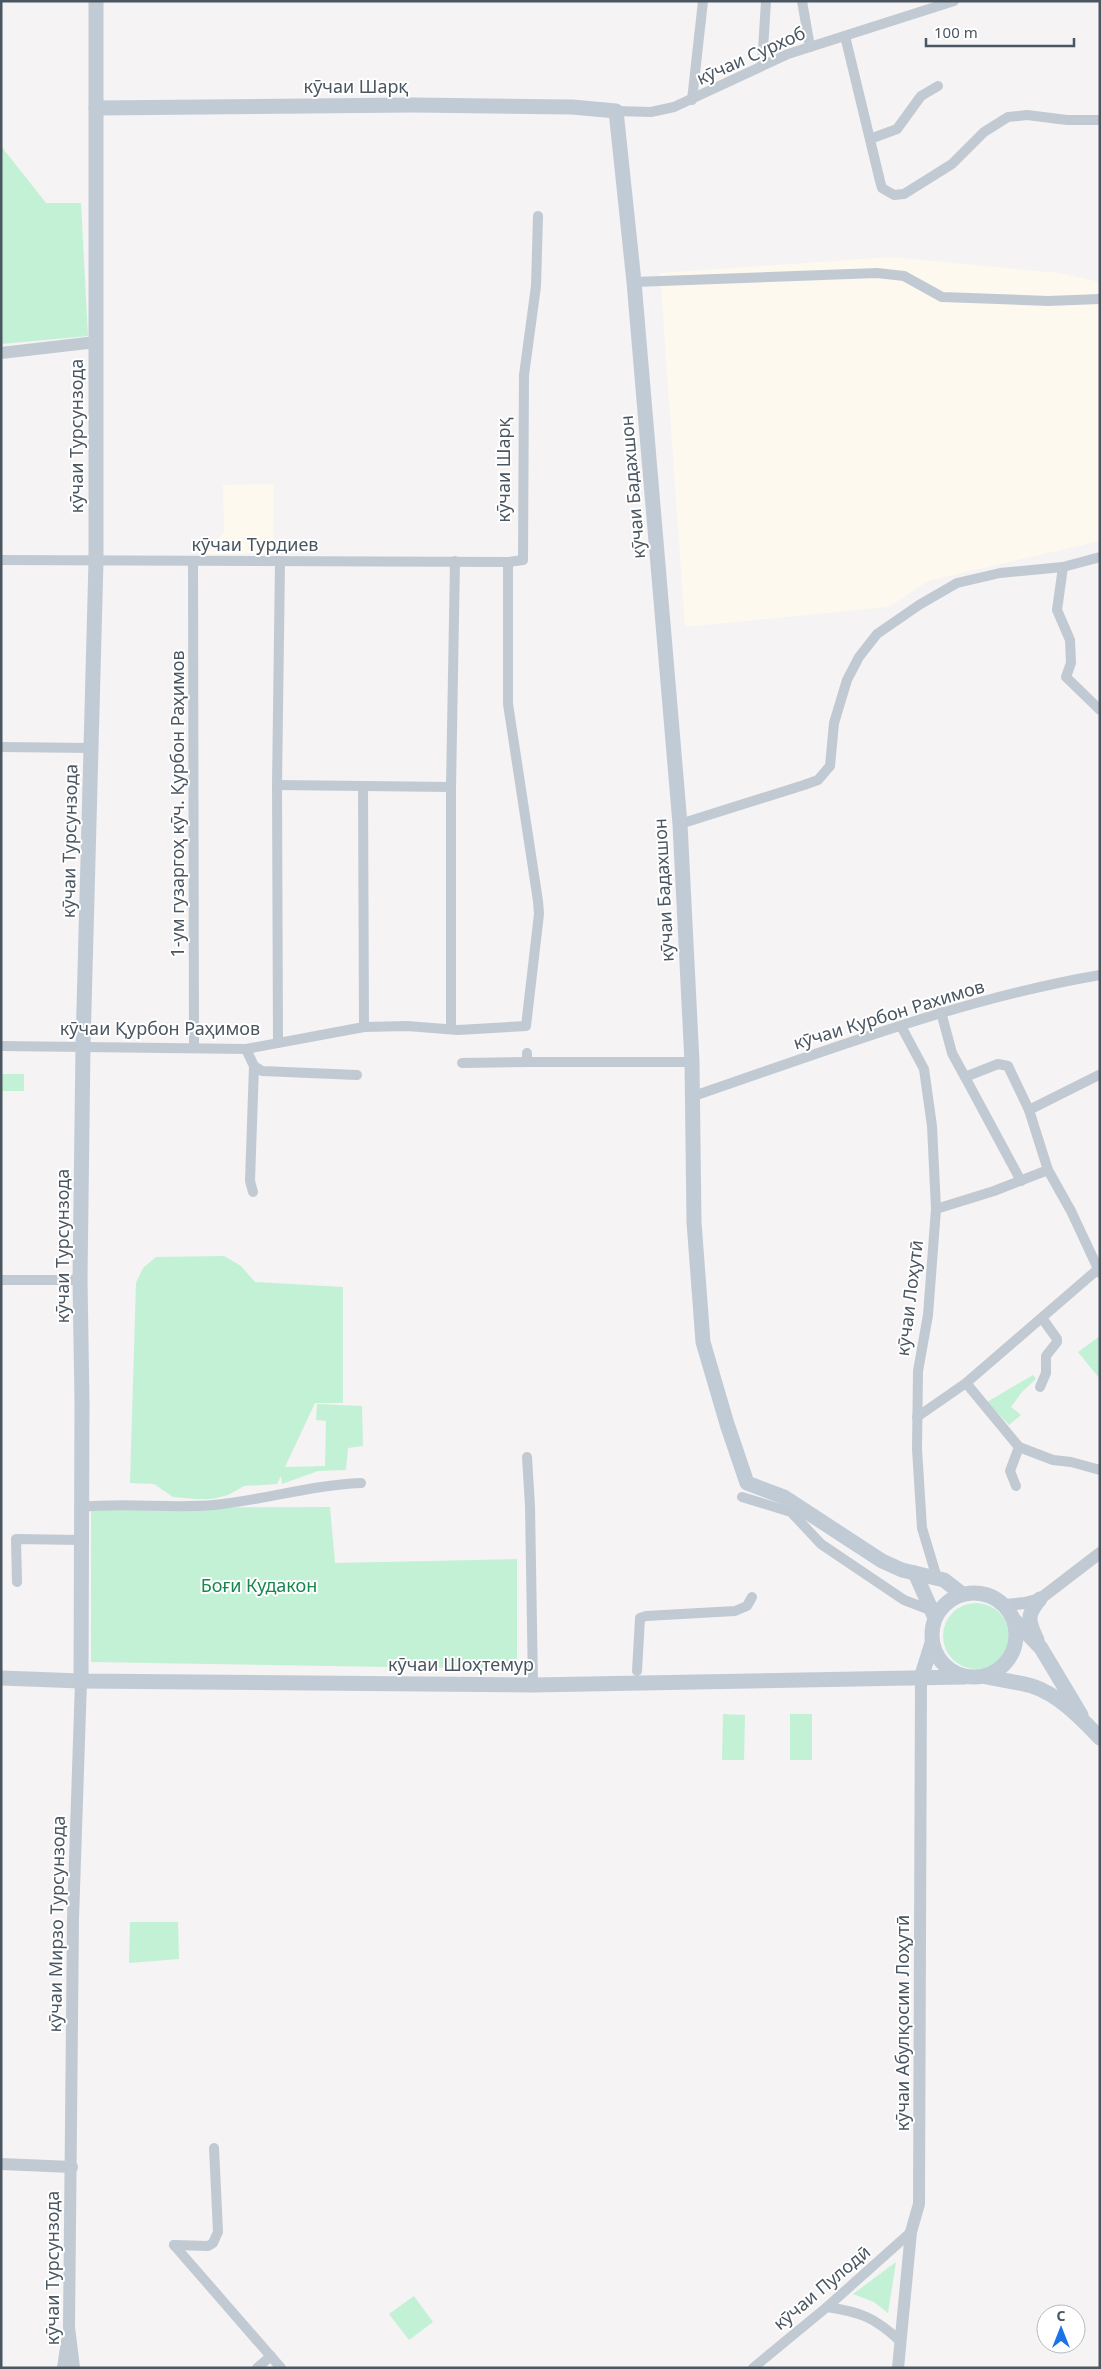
<svg xmlns="http://www.w3.org/2000/svg" width="1101" height="2369" font-family="'Noto Sans',sans-serif">
	<style>
		.commercial { fill: #fdf9ef }
		.green { fill: #c3f1d5 }
		.lines { fill: none; stroke-linecap: round; stroke-linejoin: round }
		.minor { stroke: #c1cad2; stroke-width: 10 }
		.tertiary { stroke: #c1cad2; stroke-width: 12 }
		.secondary { stroke: #c1cbd6; stroke-width: 15 }
		.labels { text-anchor: middle; stroke-width: 4; stroke-linejoin: round; paint-order: stroke }
		.street-label { font-size: 18px; fill: #4a5661; stroke: #fff }
		.park-label { font-size: 18px; fill: #17864f; stroke: #fff }
	</style>
	<rect width="100%" height="100%" fill="#f5f3f3"/>
	<!-- commercial -->
	<g class="commercial">
		<path d="M891,257L1059,273L1100,282V541L928,581L889,607L685,627L660,273Z"/>
		<path d="M274,484L273,553L204,555L224,532L223,485Z"/>
	</g>
	<!-- green -->
	<g class="green">
		<path d="M1,146L46,203H81L88,336L1,344Z"/>
		<rect x="1" y="1074" width="23" height="17"/>
		<path d="M224,1256L241,1266L255,1282L343,1287V1403H315L285,1467L325,1466L326,1421L316,1420L317,1404L362,1406L363,1446L348,1448L346,1470L318,1471L282,1484L281,1476L277,1484L244,1486L228,1495L212,1499H196L173,1497L154,1484L130,1483L136,1283L143,1268L156,1257Z"/>
		<path d="M1100,1336V1379L1078,1352Z"/>
		<path d="M1033,1375L1036,1379L1022,1392L1011,1407L1021,1415L1009,1425L987,1402Z"/>
		<path d="M330,1507L335,1563L517,1559V1669L91,1662V1508Z"/>
		<circle cx="976" cy="1636" r="33"/>
		<path d="M723,1714L745,1715L744,1760H722Z"/>
		<rect x="790" y="1714" width="22" height="46"/>
		<path d="M130,1922H178L179,1959L129,1963Z"/>
		<path d="M896,2262L888,2313L874,2302L853,2294Z"/>
		<path d="M414,2296L433,2322L409,2340L389,2314Z"/>
	</g>
	<g class="lines">
		<!-- minor -->
		<g class="minor">
			<path d="M802,1L810,47"/>
			<path d="M845,36L880,181L882,188L894,195L904,194L952,164L984,132L1008,117L1027,115L1067,120H1100"/>
			<path d="M762,66L766,1"/>
			<path d="M692,100L703,1"/>
			<path d="M616,111L651,112L674,107L788,54L954,1"/>
			<path d="M870,139L897,129L921,96L938,86"/>
			<path d="M634,282L877,273L904,276L942,297L1048,301L1100,299"/>
			<path d="M1,560L508,562L523,560L524,375L536,286L538,216"/>
			<path d="M193,561L194,1048"/>
			<path d="M1063,567L1057,610L1070,640L1071,663L1066,677L1100,710"/>
			<path d="M1,747L91,748"/>
			<path d="M277,785L451,787"/>
			<path d="M363,786L364,1027"/>
			<path d="M680,824L804,785L818,780L830,766L834,723L847,680L859,657L877,634L919,605L957,583L1000,573L1063,567L1100,557"/>
			<path d="M941,1012L952,1053L965,1077L998,1064L1008,1066L1029,1110L1048,1170L1071,1211L1100,1273"/>
			<path d="M901,1026L924,1069L932,1126L936,1209L928,1315L918,1371L917,1449L922,1528L937,1578"/>
			<path d="M451,1028V787L455,561"/>
			<path d="M278,1043L277,785L280,561"/>
			<path d="M1,1046L246,1049L364,1027L407,1026L458,1030L526,1026L539,914L538,901L508,704V562"/>
			<path d="M246,1049L254,1066L250,1181L253,1192"/>
			<path d="M527,1053V1062H692"/>
			<path d="M462,1063L527,1062"/>
			<path d="M254,1066L262,1071L357,1075"/>
			<path d="M965,1077L1021,1181"/>
			<path d="M691,1097C826,1051 960,999 1100,975"/>
			<path d="M1029,1110L1099,1075"/>
			<path d="M936,1209L994,1191L1048,1170"/>
			<path d="M1,1280H80"/>
			<path d="M966,1383L1019,1447L1053,1460L1071,1462L1100,1470"/>
			<path d="M1040,1387L1046,1373V1356L1057,1342V1339L1042,1318"/>
			<path d="M917,1417L966,1383L1097,1270"/>
			<path d="M527,1457L530,1506L533,1685"/>
			<path d="M1016,1486L1010,1471L1019,1447"/>
			<path d="M742,1497L791,1512L821,1544L904,1600L933,1611"/>
			<path d="M81,1507C125,1502 170,1509 214,1505C264,1500 311,1485 361,1483"/>
			<path d="M17,1582L16,1539L81,1540"/>
			<path d="M637,1671L640,1618L646,1616L735,1611L747,1606L752,1597"/>
			<path d="M174,2245L281,2368"/>
			<path d="M174,2245L208,2246L213,2243L218,2232L214,2148"/>
			<path d="M827,2307C860,2312 874,2317 899,2340"/>
			<path d="M257,2368L271,2356"/>
			<path d="M753,2368L827,2307L911,2232"/>
		</g>
		<!-- tertiary -->
		<g class="tertiary">
			<path d="M1,353L96,342"/>
			<path d="M1005,1605L1025,1603L1040,1599L1100,1553"/>
			<path d="M1,2164L72,2167"/>
			<path d="M63,2368L67,2341"/>
			<path d="M74,2368L69,2327L73,1919L81,1681"/>
			<path d="M898,2368L911,2232L919,2204L921,1678"/>
		</g>
		<!-- secondary -->
		<g class="secondary">
			<path d="M96,108L414,105L572,107L616,111L634,282L680,824L692,1062L694,1222L703,1342L727,1424L747,1483L784,1497L882,1561L902,1570L944,1580L962,1594"/>
			<path d="M915,1573L935,1618"/>
			<circle cx="974" cy="1635" r="42"/>
			<path d="M1015,1621L1041,1648L1081,1715"/>
			<path d="M1037,1640C1028,1621 1026,1615 1040,1599"/>
			<path d="M986,1677C1001,1680 1017,1682 1032,1686C1058,1694 1082,1719 1100,1738"/>
			<path d="M1,1678L81,1681L533,1685L965,1677"/>
			<path d="M921,1678L932,1643"/>
			<path d="M81,1681L82,1402L80,1280L83,1046L96,561V1"/>
		</g>
	</g>
	<g class="labels">
		<!-- street labels -->
		<g class="street-label">
			<text transform="translate(751 56) rotate(-24)" y="6">кӯчаи Сурхоб</text>
			<text x="356" y="93">кӯчаи Шарқ</text>
			<text transform="translate(77 436) rotate(-90)" y="6">кӯчаи Турсунзода</text>
			<text transform="translate(504 470) rotate(-90)" y="6">кӯчаи Шарқ</text>
			<text transform="translate(633 487) rotate(-95)" y="6">кӯчаи Бадахшон</text>
			<text x="255" y="551">кӯчаи Турдиев</text>
			<text transform="translate(178 804) rotate(-90)" y="6">1-ум гузаргоҳ кӯч. Қурбон Раҳимов</text>
			<text transform="translate(70 841) rotate(-89)" y="6">кӯчаи Турсунзода</text>
			<text transform="translate(664 890) rotate(-93)" y="6">кӯчаи Бадахшон</text>
			<text transform="translate(889 1015) rotate(-17)" y="6">кӯчаи Курбон Рахимов</text>
			<text x="160" y="1035">кӯчаи Қурбон Раҳимов</text>
			<text transform="translate(63 1246) rotate(-90)" y="6">кӯчаи Турсунзода</text>
			<text transform="translate(910 1298) rotate(-83)" y="6">кӯчаи Лоҳутӣ</text>
			<text x="461" y="1671">кӯчаи Шоҳтемур</text>
			<text transform="translate(57 1924) rotate(-89)" y="6">кӯчаи Мирзо Турсунзода</text>
			<text transform="translate(903 2023) rotate(-90)" y="6">кӯчаи Абулқосим Лоҳутӣ</text>
			<text transform="translate(53 2268) rotate(-90)" y="6">кӯчаи Турсунзода</text>
			<text transform="translate(822 2288) rotate(-40)" y="6">кӯчаи Пулодӣ</text>
		</g>
		<!-- park labels -->
		<g class="park-label">
			<text x="259" y="1592">Боғи Кудакон</text>
		</g>
	</g>
	<!-- border -->
	<rect width="1101" height="2369" fill="none" stroke="#4a5661" stroke-width="5"/>
	<!-- north arrow -->
	<g transform="translate(1061 2329)"><circle r="24" fill="#ffffff" stroke="#b7bbc0"/>
	<path d="M0-4L9 19L0 12L-9 19Z" fill="#1a73e8"/>
	<text y="-8" font-size="14" font-weight="bold" text-anchor="middle" fill="#4a5661">С</text>
	</g>
	<!-- scale -->
	<path d="M926 38v8h148v-8" fill="none" stroke="#4a5661" stroke-width="2.5"/>
	<text x="934" y="38" font-size="15" fill="#4a5661" stroke="#ffffff" stroke-width="4" paint-order="stroke">100 m</text>
</svg>
